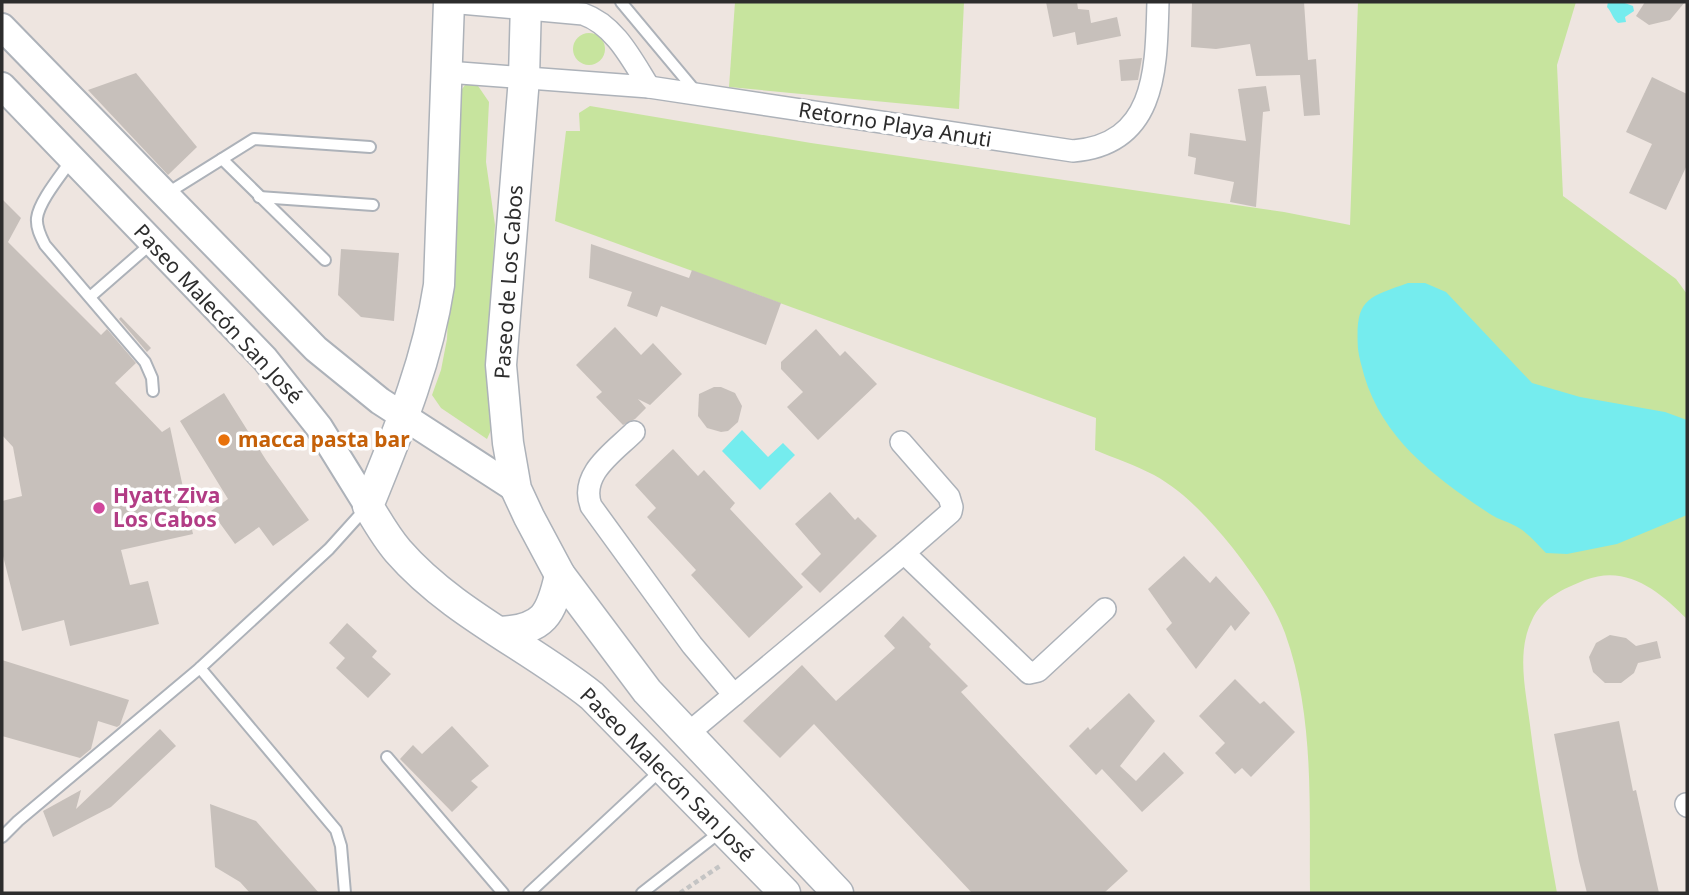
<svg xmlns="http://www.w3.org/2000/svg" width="1689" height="895" font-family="'Noto Sans',sans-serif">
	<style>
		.green { fill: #c7e49e }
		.water { fill: #75ecee }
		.building { fill: #c7c0bb }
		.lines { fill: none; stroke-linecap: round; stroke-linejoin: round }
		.service-casing { stroke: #adb2b9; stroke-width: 14 }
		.minor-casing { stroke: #adb2b9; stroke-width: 24 }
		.tertiary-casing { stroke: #adb2b9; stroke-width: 30 }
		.secondary-casing { stroke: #adb2b9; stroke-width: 33 }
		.path { stroke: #c4c4c4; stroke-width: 4.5; stroke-dasharray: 5 3.5; stroke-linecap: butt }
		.service { stroke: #fff; stroke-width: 10 }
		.minor { stroke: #fff; stroke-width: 21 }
		.tertiary { stroke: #fff; stroke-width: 26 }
		.secondary { stroke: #fff; stroke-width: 30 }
		.food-dot { fill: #e8710a; stroke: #fff; stroke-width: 2.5 }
		.hotel-dot { fill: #d1479c; stroke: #fff; stroke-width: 2.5 }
		.labels { text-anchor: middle; stroke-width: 7; stroke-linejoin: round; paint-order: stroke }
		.street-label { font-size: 21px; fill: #2d2d2d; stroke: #fff }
		.food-label { font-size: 21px; font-weight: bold; fill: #c56008; stroke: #fff; text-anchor: start }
		.hotel-label { font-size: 21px; font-weight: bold; fill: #b23c85; stroke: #fff; text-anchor: start }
	</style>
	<rect width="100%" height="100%" fill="#eee5e0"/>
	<!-- green -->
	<g class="green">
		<path d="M735,2H964L959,109L729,87Z"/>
		<path d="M1358,2H1576L1557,65L1563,196L1676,279L1687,294V619C1659,591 1627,564 1585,580C1563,589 1542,598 1532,620C1516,652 1526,692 1530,725C1537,782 1547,837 1557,893H1310C1309,807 1315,716 1285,633C1274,603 1252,573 1232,547C1210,520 1185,492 1154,475C1135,465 1114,458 1095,450L1096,418L555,221L566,131H580L579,113L590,106L811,143L1284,212L1350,225Z"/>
		<circle cx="589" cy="49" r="16"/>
		<path d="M476,83L489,102L486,162L495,225L490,317L491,430L487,439L441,408L432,395L441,370L447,339L457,96L465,85Z"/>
	</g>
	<!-- water -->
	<g class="water">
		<path d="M1608,2H1622L1633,6L1634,11L1625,17L1626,22L1618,23C1612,18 1612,12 1607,7Z"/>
		<path d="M1408,283H1425L1446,292L1532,383L1580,397L1665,412L1687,420V515L1617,544L1567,554L1546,553C1538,545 1529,534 1519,528C1510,522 1499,520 1490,514C1436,478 1383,440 1364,375C1362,367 1359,358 1358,349C1355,299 1366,298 1408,283Z"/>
		<path d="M742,430L768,457L783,443L795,455L760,490L722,451Z"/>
	</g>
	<!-- building -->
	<g class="building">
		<path d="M1046,2H1077L1078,9L1089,10L1091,23L1117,17L1121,36L1077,45L1075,32L1053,37Z"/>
		<path d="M1192,2H1304L1308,60L1316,59L1320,115L1304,116L1300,75L1256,76L1250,44L1216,49L1191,47Z"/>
		<path d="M1645,2H1685L1670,20L1649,25L1636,16Z"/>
		<path d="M1142,58L1138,80L1121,81L1119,60Z"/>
		<path d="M136,73L197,147L168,175L88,90Z"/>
		<path d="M1652,77L1687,94V165L1666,210L1629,193L1652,144L1626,132Z"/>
		<path d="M1266,86L1270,111L1263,112L1256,207L1230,202L1234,182L1194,174L1196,158L1188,156L1190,133L1246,141L1238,89Z"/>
		<path d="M2,199L21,218L8,242L101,335L107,329L136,363L115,383L162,432L170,427L193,534L121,550L130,585L148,581L159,624L70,646L64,620L22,631L2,552V501L22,496L13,447L2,435Z"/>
		<path d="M591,244L689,278L692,270L781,303L766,345L661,306L657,317L627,306L632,292L589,278Z"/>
		<path d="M341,249L399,253L394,321L361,317L338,295Z"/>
		<path d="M121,317L151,348L147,352L119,319Z"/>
		<path d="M615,327L641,355L653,343L682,374L650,405L638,399L646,408L635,419L623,425L596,397L602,392L576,365Z"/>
		<path d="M816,329L840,356L845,351L877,384L818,440L787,407L803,392L781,369V362Z"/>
		<path d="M714,387H721L735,393L742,406L738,422L728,431L721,432L707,428L698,416L699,394Z"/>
		<path d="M224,393L266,460L309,520L273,546L259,527L235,544L211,511L228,499L180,421Z"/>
		<path d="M673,449L698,476L704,470L735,503L730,509L803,587L749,638L691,575L696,570L647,517L656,508L635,485Z"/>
		<path d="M830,492L855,520L858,517L877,536L820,593L801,574L821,554L795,524Z"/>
		<path d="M1184,556L1210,583L1216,576L1250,613L1235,631L1231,625L1196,669L1166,629L1172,623L1148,589Z"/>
		<path d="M903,616L931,644L929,647L968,686L961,692L1128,871L1104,893H972L814,724L780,758L743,721L802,665L836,701L895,648L884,636Z"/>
		<path d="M347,623L377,651L372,657L391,674L368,698L336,668L345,658L329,643Z"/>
		<path d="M1610,635L1626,638L1636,646L1657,641L1661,658L1638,663L1634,673L1621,683H1605L1593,672L1589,657L1596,643Z"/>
		<path d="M2,660L129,700L120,725L117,727L98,721L91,749L80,758L2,736Z"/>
		<path d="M1235,679L1260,704L1264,701L1295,732L1251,777L1242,768L1235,774L1215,753L1225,743L1199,716Z"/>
		<path d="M1129,693L1155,721L1120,766L1136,781L1164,752L1184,773L1142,812L1102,769L1096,775L1069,746L1088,727L1090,730Z"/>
		<path d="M1619,721L1633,791L1636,790L1659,893H1587L1579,861L1554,734Z"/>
		<path d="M452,726L489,766L471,781L478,787L452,812L400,759L413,745L422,754Z"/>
		<path d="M160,729L176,746L111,807L53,837L43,811L81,790L76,809Z"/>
		<path d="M210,804L256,821L319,893H250L240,882L215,867Z"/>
	</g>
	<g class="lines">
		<!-- service casing -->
		<g class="service-casing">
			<g id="service">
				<path d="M621,2L697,93"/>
				<path d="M72,159C62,174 39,201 37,218C36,228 41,237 45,245L145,362L152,378L153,391"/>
				<path d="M222,159L325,260"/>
				<path d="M166,194L254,139L370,147"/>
				<path d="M259,197L373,205"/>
				<path d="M90,297L153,242"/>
				<path d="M200,668L336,830L341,846L345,893"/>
				<path d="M387,757L503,893"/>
				<path d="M2,837L18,821L200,668L329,549L366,508"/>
				<path d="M529,893L660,771"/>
				<path d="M642,893L720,832"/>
			</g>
		</g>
		<!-- minor casing -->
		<g class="minor-casing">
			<g id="minor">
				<path d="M449,2L583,14C615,25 632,60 649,87"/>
				<path d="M447,72L649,87L1073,151C1158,144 1156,66 1158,2"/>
				<path d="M634,432C614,452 579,474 591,506L692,645L734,695"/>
				<path d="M904,553L1029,673L1038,671L1105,609"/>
				<path d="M686,735L904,553L951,512L952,507L949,497L901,442"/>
				<path d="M1686,804L1687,806"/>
			</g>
		</g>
		<!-- tertiary casing -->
		<g class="tertiary-casing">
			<g id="tertiary">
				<path d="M2,27L316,349L380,401L516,489"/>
				<path d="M2,86L265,359L319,427L368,506"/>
			</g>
		</g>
		<!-- secondary casing -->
		<g class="secondary-casing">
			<g id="secondary">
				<path d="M449,2L439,285C427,364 398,432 368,506C377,521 386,537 398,551C451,612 529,646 592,696L785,893"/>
				<path d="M526,2L524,78L501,365L508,443L516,489L529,517L560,575L647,691L838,893"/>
				<path d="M501,632C544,629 551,615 560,575"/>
			</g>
		</g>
		<!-- path -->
		<path class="path" d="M680,893L720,866L721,868"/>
		<!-- service -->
		<use href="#service" class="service"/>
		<!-- minor -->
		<use href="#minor" class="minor"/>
		<!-- tertiary -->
		<use href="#tertiary" class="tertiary"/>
		<!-- secondary -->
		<use href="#secondary" class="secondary"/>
	</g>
	<!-- markers -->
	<circle class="food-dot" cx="224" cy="440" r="7"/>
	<circle class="hotel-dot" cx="99" cy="508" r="7"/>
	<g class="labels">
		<!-- street labels -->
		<g class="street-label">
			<text transform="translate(895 125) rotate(9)" y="7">Retorno Playa Anuti</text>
			<text transform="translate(509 282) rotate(-86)" y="7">Paseo de Los Cabos</text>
			<text transform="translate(218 314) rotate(47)" y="7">Paseo Malecón San José</text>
			<text transform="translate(667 775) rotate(45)" y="7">Paseo Malecón San José</text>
		</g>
		<!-- food labels -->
		<g class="food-label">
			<text x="238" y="447">macca pasta bar</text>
		</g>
		<!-- hotel labels -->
		<g class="hotel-label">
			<text x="113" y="503">Hyatt Ziva<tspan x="113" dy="24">Los Cabos</tspan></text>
		</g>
	</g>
	<!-- border -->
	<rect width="1689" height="895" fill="none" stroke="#2d2d2d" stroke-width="7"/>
</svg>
